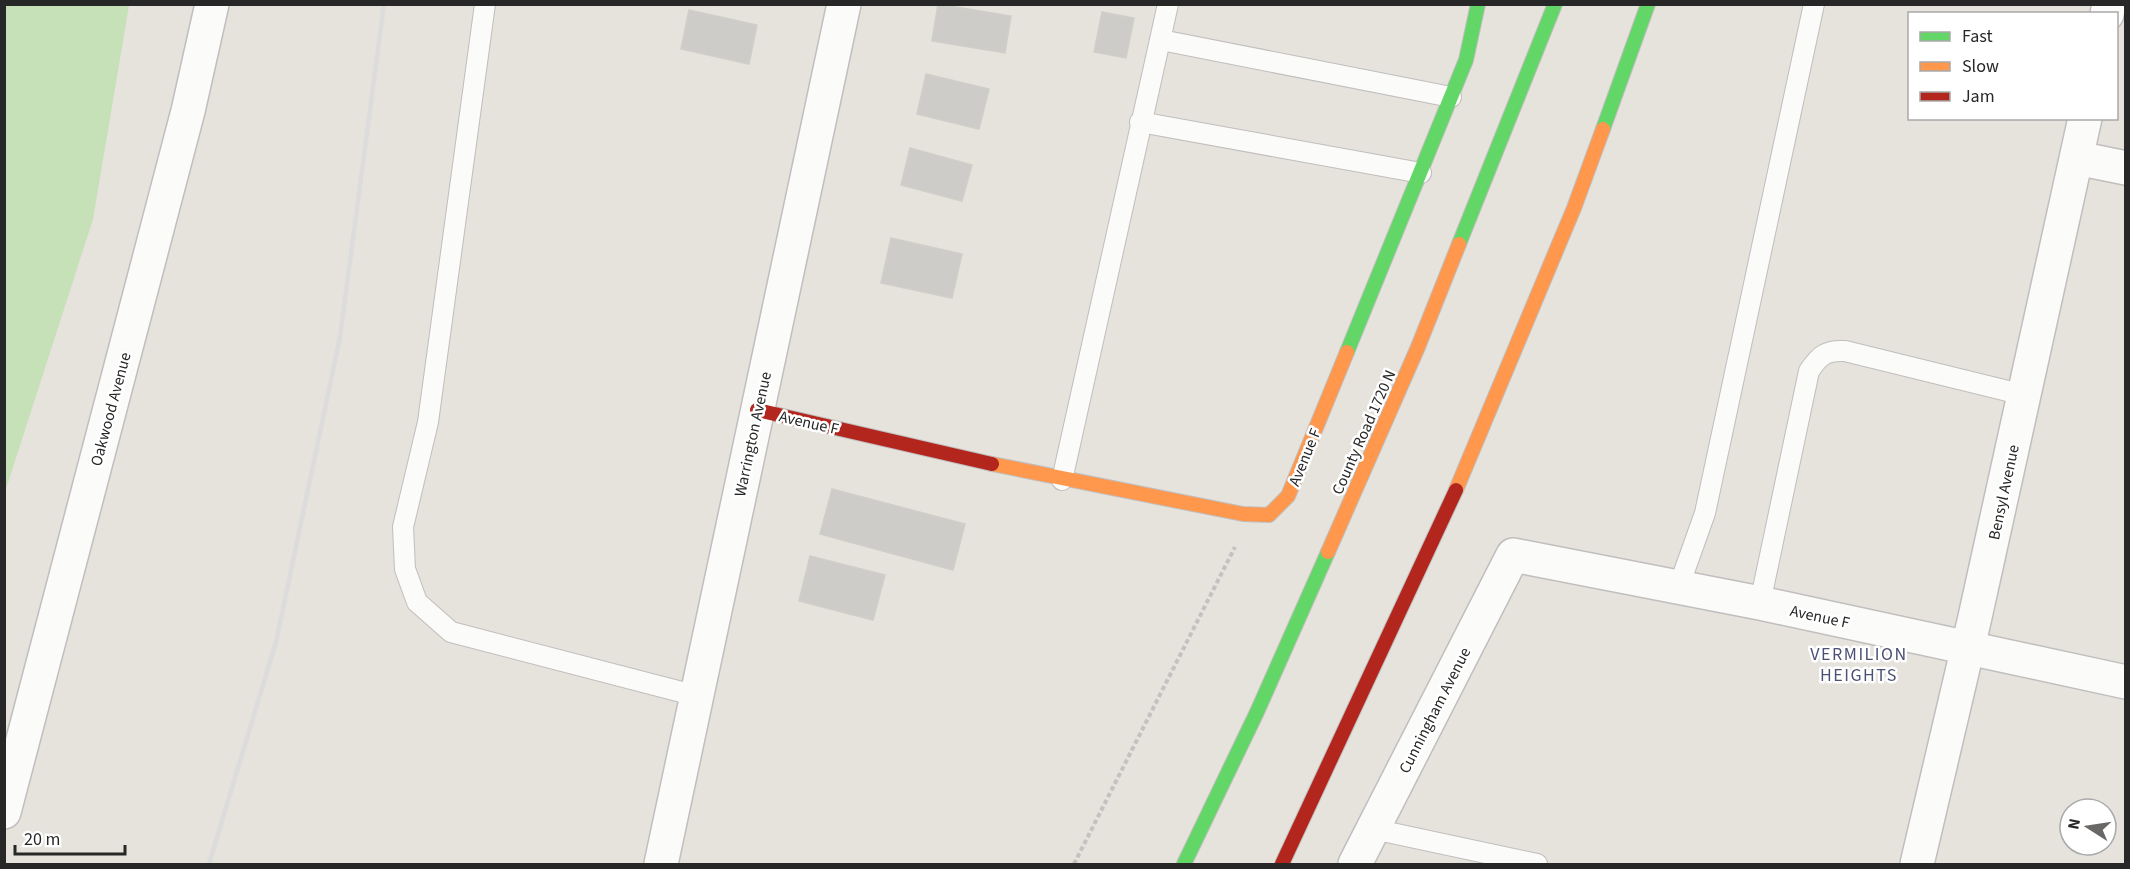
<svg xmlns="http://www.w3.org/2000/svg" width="2130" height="869" font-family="'Source Sans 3',sans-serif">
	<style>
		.green { fill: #c6e0b7 }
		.building { fill: #ceccc8; stroke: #d0cec9; stroke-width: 1.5 }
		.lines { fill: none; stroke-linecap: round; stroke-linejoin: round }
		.lane-casing { stroke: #c0bebe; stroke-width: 22 }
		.street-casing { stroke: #c0bebe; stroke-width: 36 }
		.fast-casing { stroke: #c0bebe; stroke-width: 16 }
		.slow-casing { stroke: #c0bebe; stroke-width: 16 }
		.jam-casing { stroke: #c0bebe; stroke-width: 16 }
		.path { stroke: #c2c2c1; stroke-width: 4; stroke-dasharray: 4.5 3; stroke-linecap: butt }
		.lane { stroke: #fbfbfa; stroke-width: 20 }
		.street { stroke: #fbfbfa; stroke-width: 33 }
		.fast { stroke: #63d668; stroke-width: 14 }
		.slow { stroke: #ff974d; stroke-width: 14 }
		.jam { stroke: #b3261e; stroke-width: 14 }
		.rail { stroke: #dddcdd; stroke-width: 4.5 }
		.labels { text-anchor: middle; stroke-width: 5; stroke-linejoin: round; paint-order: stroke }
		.street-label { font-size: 16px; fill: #272727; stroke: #fff }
		.neighbourhood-label { font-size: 18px; letter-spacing: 1.5px; fill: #4b5075; stroke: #fff }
	</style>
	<rect width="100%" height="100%" fill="#e6e2dc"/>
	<!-- green -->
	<path class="green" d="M5,4L129,5L93,219L5,492Z"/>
	<!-- building -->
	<g class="building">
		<path d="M938,4L1011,16L1005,53L932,41Z"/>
		<path d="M689,10L757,25L749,64L681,49Z"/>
		<path d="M1102,12L1134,18L1126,58L1094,52Z"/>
		<path d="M926,74L989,89L979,129L917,114Z"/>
		<path d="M910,148L972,165L962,201L901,185Z"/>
		<path d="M891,238L962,254L952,298L881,283Z"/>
		<path d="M832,489L965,524L953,570L820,534Z"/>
		<path d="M810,556L885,575L873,620L799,601Z"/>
	</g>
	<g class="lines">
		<!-- lane casing -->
		<g class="lane-casing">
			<g id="lane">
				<path d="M485,4L428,422L403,527L405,569L417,602L451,632L697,696"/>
				<path d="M1161,40L1451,97"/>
				<path d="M1140,122L1421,173"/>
				<path d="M1062,480L1168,4"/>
				<path d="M1679,586L1705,513L1814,4"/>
				<path d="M1760,603L1809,371C1820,355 1826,350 1845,351L2024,395"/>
				<path d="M1373,829L1537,864"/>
			</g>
		</g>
		<!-- street casing -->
		<g class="street-casing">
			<g id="street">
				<path d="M2107,14L2109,4"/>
				<path d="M2077,158L2126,168"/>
				<path d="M4,812L188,111L212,4"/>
				<path d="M661,864L844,4"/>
				<path d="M1355,864L1513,555L1760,603L2126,682"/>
				<path d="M1917,864L1975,617L2085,118"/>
			</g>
		</g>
		<!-- fast casing -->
		<g class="fast-casing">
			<g id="fast">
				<path d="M1603,129L1648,4"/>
				<path d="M1459,244L1555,4"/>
				<path d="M1347,352L1466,60L1478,4"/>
				<path d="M1184,864L1257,712L1328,552"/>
			</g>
		</g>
		<!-- slow casing -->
		<g class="slow-casing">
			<g id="slow">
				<path d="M992,464L1243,514L1269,515L1288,496L1347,352"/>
				<path d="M1456,490L1574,208L1603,129"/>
				<path d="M1328,552L1418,347L1459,244"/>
			</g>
		</g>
		<!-- jam casing -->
		<g class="jam-casing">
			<g id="jam">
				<path d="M757,410L992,464"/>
				<path d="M1282,864L1456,490"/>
			</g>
		</g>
		<!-- path -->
		<path class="path" d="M1074,864L1235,547"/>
		<!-- lane -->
		<use href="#lane" class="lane"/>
		<!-- street -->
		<use href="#street" class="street"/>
		<!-- fast -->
		<use href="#fast" class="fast"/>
		<!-- slow -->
		<use href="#slow" class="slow"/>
		<!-- jam -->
		<use href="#jam" class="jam"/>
		<!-- rail -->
		<path class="rail" d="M209,864L276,642L340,337L384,4"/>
	</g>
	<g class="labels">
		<!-- street labels -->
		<g class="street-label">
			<text transform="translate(110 409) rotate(-75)" y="6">Oakwood Avenue</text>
			<text transform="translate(809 422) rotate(13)" y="6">Avenue F</text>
			<text transform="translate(1363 432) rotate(-66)" y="6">County Road 1720 N</text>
			<text transform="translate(752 434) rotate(-78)" y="6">Warrington Avenue</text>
			<text transform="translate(1304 457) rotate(-68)" y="6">Avenue F</text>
			<text transform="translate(2003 492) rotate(-78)" y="6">Bensyl Avenue</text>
			<text transform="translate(1820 616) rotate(12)" y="6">Avenue F</text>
			<text transform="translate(1434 710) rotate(-63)" y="6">Cunningham Avenue</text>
		</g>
		<!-- neighbourhood labels -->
		<g class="neighbourhood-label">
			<text x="1859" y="660">VERMILION<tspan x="1859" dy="21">HEIGHTS</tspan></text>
		</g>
	</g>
	<!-- border -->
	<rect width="2130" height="869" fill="none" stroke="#272727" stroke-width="12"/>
	<!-- legend -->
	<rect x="1908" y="12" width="210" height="108" fill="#ffffff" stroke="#a9a9a9" stroke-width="1.5"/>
	<rect x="1920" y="32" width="30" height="9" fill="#63d668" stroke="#a9a9a9" stroke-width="1.5"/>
	<text x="1962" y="42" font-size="18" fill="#272727">Fast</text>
	<rect x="1920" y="62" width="30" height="9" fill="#ff974d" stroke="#a9a9a9" stroke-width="1.5"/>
	<text x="1962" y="72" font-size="18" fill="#272727">Slow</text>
	<rect x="1920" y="92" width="30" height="9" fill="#b3261e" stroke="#a9a9a9" stroke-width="1.5"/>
	<text x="1962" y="102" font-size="18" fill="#272727">Jam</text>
	<!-- north arrow -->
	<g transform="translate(2088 827) rotate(282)"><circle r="28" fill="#ffffff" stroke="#a9a9a9" stroke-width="1.5"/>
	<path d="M0-4.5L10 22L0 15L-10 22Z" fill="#6a6866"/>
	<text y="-9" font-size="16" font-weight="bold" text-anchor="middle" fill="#272727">N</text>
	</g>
	<!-- scale -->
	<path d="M15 845v9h110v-9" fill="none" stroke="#272727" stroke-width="3"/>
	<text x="24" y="845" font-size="18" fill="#272727" stroke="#ffffff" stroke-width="4.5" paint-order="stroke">20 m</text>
</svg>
